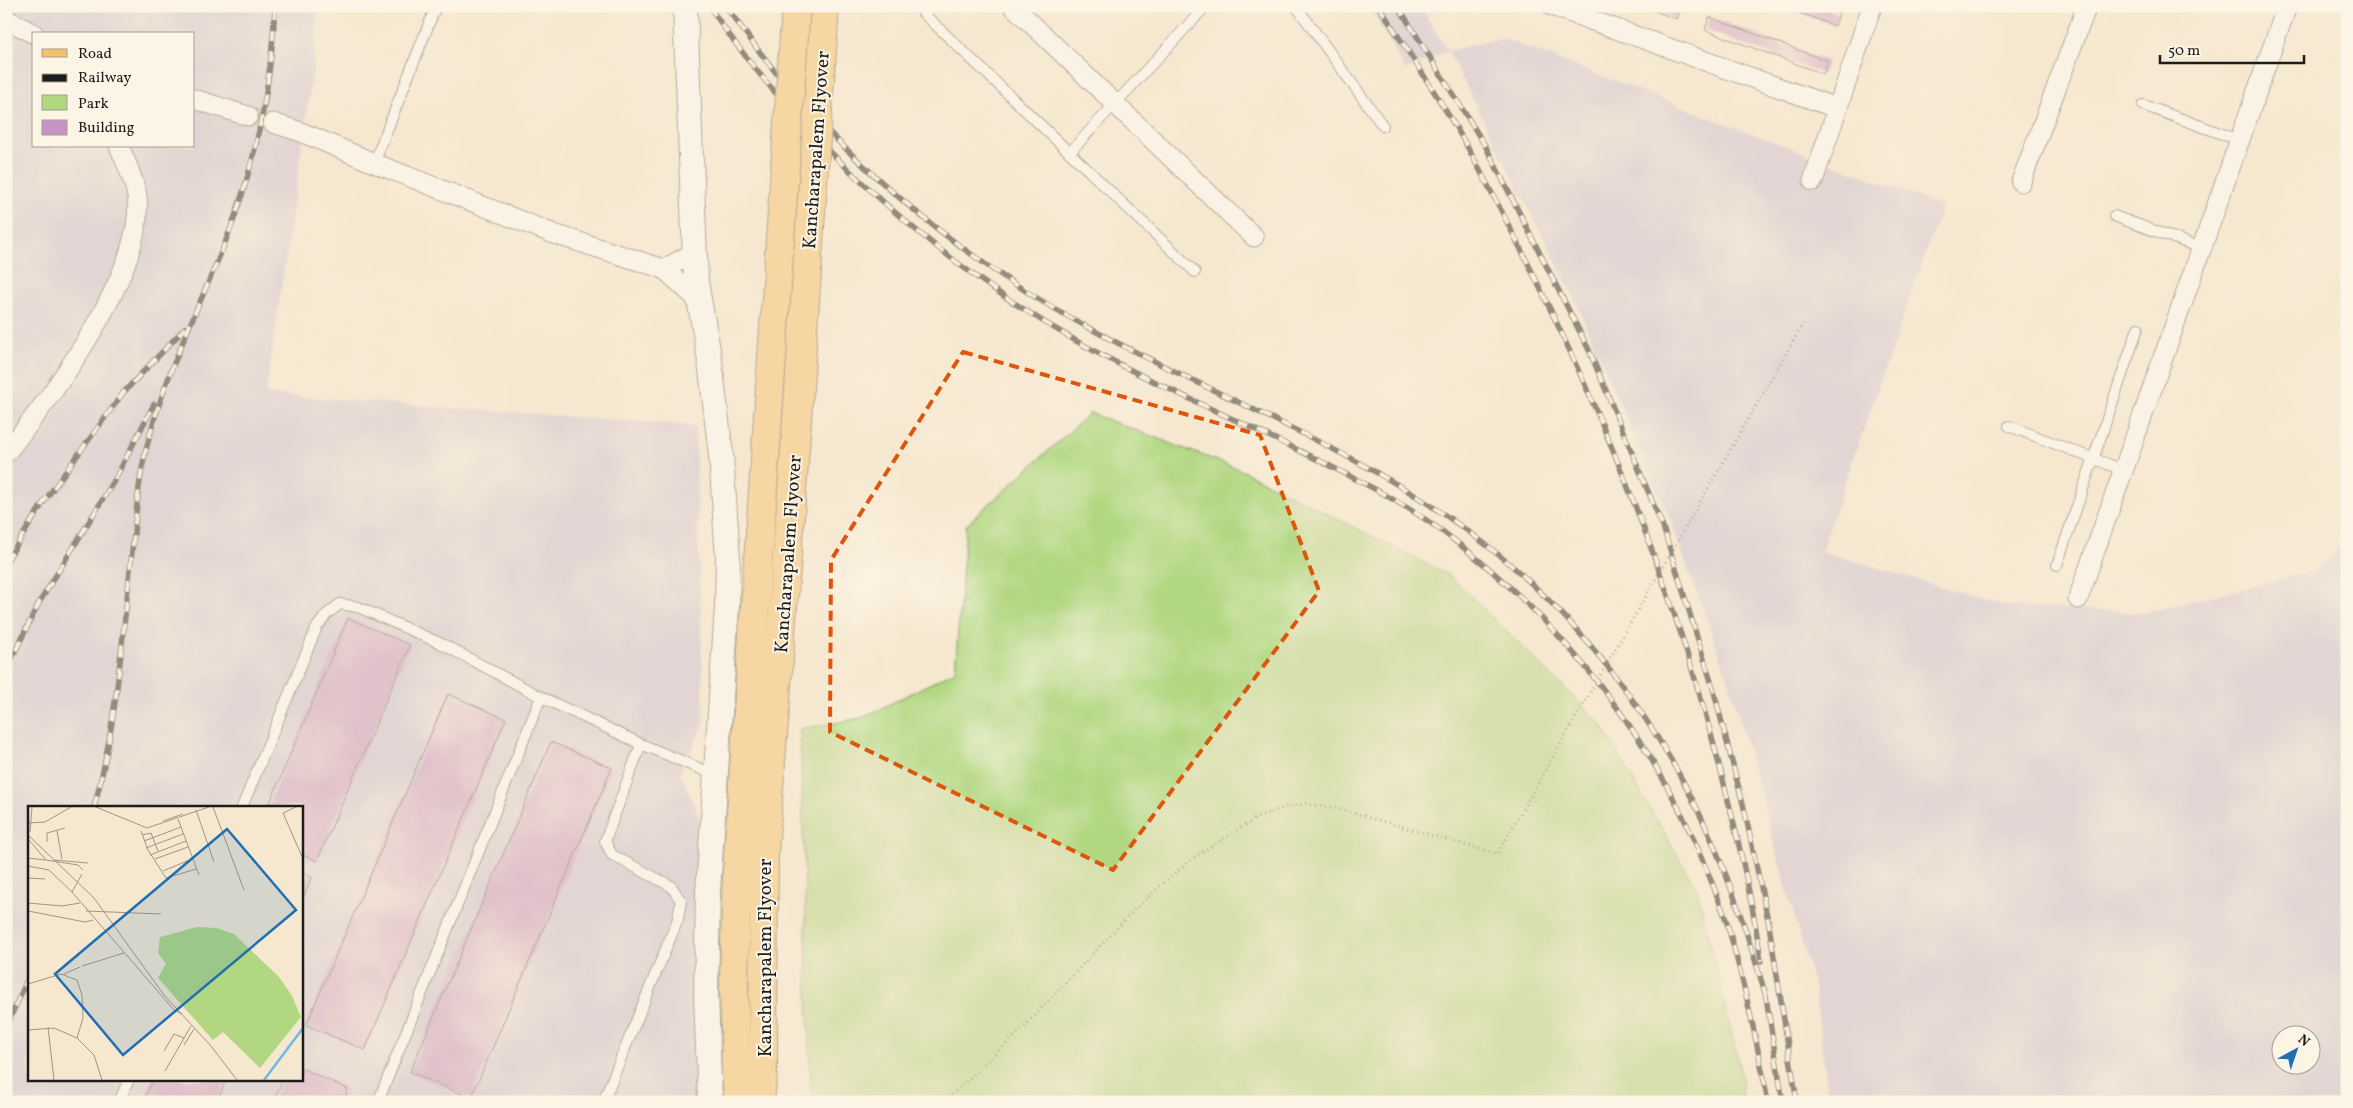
<svg xmlns="http://www.w3.org/2000/svg" width="2353" height="1108" font-family="Vollkorn,serif">
	<style>
		.industrial { fill: #c9bfd7; fill-rule: evenodd }
		.green { fill: #b1d781; stroke: #667a4e }
		.building { fill: #c894c5 }
		.lines { fill: none; stroke-linecap: round; stroke-linejoin: round }
		.minor-tunnel { stroke: #cabeab; stroke-width: 19; stroke-dasharray: 19 9; stroke-linecap: butt }
		.service-casing { stroke: #68635b; stroke-width: 12 }
		.minor-casing { stroke: #68635b; stroke-width: 21 }
		.tertiary-casing { stroke: #68635b; stroke-width: 26 }
		.primary-casing { stroke: #68635b; stroke-width: 30 }
		.path { stroke: #68635b; stroke-width: 3; stroke-dasharray: 1 4; stroke-linecap: butt }
		.service { stroke: #fff; stroke-width: 10 }
		.minor { stroke: #fff; stroke-width: 19 }
		.tertiary { stroke: #fff; stroke-width: 24 }
		.primary { stroke: #f5c16b; stroke-width: 28 }
		.rail-casing { stroke: #1c1c1c; stroke-width: 5.5 }
		.rail { stroke: #fcf5e5; stroke-width: 4; stroke-dasharray: 11; stroke-linecap: butt }
		.primary-bridge-casing { stroke: #68635b; stroke-width: 30; stroke-linecap: butt }
		.primary-bridge { stroke: #f5c16b; stroke-width: 28 }
		.marked { fill: none; stroke: #de560d; stroke-width: 4; stroke-dasharray: 10 6; stroke-linejoin: round }
		.labels { text-anchor: middle; stroke-width: 4; stroke-linejoin: round; paint-order: stroke }
		.street-label { font-size: 19px; fill: #1c1c1c; stroke: #fcf5e5 }
		.inset-river { fill: none; stroke: #6fb9e8; stroke-width: 2.5 }
		.inset-road { fill: none; stroke: #9f9687; stroke-width: 1 }
		.view { fill: #1f6fb2; fill-opacity: 0.15; stroke: #1f6fb2; stroke-width: 2.5 }
		.inset-edge { fill: none; stroke: #1c1c1c; stroke-width: 2.5 }
	</style>
	<rect width="100%" height="100%" fill="#fcf5e5"/>
	<filter id="ink" filterUnits="userSpaceOnUse"><feTurbulence type="fractalNoise" baseFrequency=".02" numOctaves="2"/><feDisplacementMap in="SourceGraphic" scale="10" xChannelSelector="R" yChannelSelector="G"/><feConvolveMatrix kernelMatrix="1 2 1 2 8 2 1 2 1" color-interpolation-filters="sRGB"/></filter>
	<filter id="wash" filterUnits="userSpaceOnUse"><feTurbulence type="fractalNoise" baseFrequency=".0096" numOctaves="4" result="noise"/><feDisplacementMap in="SourceGraphic" scale="20" xChannelSelector="R" yChannelSelector="G"/><feGaussianBlur stdDeviation="1.12" result="paint"/><feColorMatrix in="noise" values="0 0 0 0 0 0 0 0 0 0 0 0 0 0 0 0 0 1.4 0 .05"/><feComposite in="paint" operator="in"/></filter>
	<g filter="url(#wash)">
		<rect width="100%" height="100%" fill="#f6e7cf"/>
		<!-- industrial -->
		<g class="industrial">
			<path d="M6,6H318L314,62L266,394L695,426L704,724L680,773L700,818L699,964L693,1102H6ZM34,34H194V146H34ZM29,807H301V1079H29Z"/>
			<path d="M1369,6H1420L1448,51L1502,38L1942,206L1821,551L2006,606L2143,613L2313,571L2347,541V1102H1829L1814,987L1728,678L1667,512L1570,289L1448,51L1405,70ZM2280,1036H2310V1066H2280Z"/>
		</g>
		<!-- green -->
		<path class="green" d="M1090,413L1241,470L1450,576L1601,724L1697,889L1742,1077L1743,1102H811L800,729L862,718L955,671L966,525Z"/>
		<g id="blocks">
			<!-- building -->
			<g class="building">
				<path d="M1642,6H1680L1676,19Z"/>
				<path d="M1781,6H1819L1839,14L1835,26Z"/>
				<path d="M1709,17L1828,61L1823,74L1705,30Z"/>
				<path d="M348,618L410,645L317,861L301,854V807H268Z"/>
				<path d="M448,694L506,719L365,1050L306,1025Z"/>
				<path d="M551,742L612,768L471,1098L410,1072Z"/>
				<path d="M301,872L312,877L301,903Z"/>
				<path d="M301,1068L348,1089L343,1102H273L283,1079H301Z"/>
				<path d="M153,1079H226L217,1102H143Z"/>
			</g>
		</g>
	</g>
	<g filter="url(#ink)">
		<use href="#blocks" fill-opacity="0" stroke="#68635b" stroke-width="1"/>
		<g class="lines">
			<!-- minor-tunnel -->
			<path class="minor-tunnel" d="M248,116L273,123"/>
			<!-- service casing -->
			<g class="service-casing">
				<g id="service">
					<path d="M1296,6L1383,126"/>
					<path d="M923,13L1195,272"/>
					<path d="M2143,105L2239,140"/>
					<path d="M1070,152L1206,6"/>
					<path d="M374,163L436,6"/>
					<path d="M2114,216L2201,248"/>
					<path d="M2009,426L2123,470"/>
					<path d="M2057,565L2138,328"/>
					<path d="M242,807L317,627L327,614L340,604L358,607L442,644L541,697L641,744L715,775"/>
					<path d="M119,1102L129,1079"/>
					<path d="M378,1102L541,697"/>
					<path d="M603,1102L678,919L681,901L671,886L612,855L605,841L641,744"/>
				</g>
			</g>
			<!-- minor casing -->
			<g class="minor-casing">
				<g id="minor">
					<path d="M1013,6L1254,237"/>
					<path d="M1552,6L1836,108"/>
					<path d="M6,19L34,34"/>
					<path d="M194,99L248,116"/>
					<path d="M273,123L301,132L374,163L554,234L664,269L697,299"/>
					<path d="M1813,181L1872,6"/>
					<path d="M2021,182L2087,6"/>
					<path d="M664,269L695,252"/>
					<path d="M6,453C52,396 146,271 137,196C134,179 126,162 119,146"/>
					<path d="M2078,599L2287,6"/>
				</g>
			</g>
			<!-- tertiary casing -->
			<g class="tertiary-casing">
				<path id="tertiary" d="M685,6L696,282L710,361L721,455L728,558L727,607L708,892L706,995L710,1102"/>
			</g>
			<!-- primary casing -->
			<g class="primary-casing">
				<g id="primary">
					<path d="M736,1074L739,1102"/>
					<path d="M760,1102L763,1072"/>
				</g>
			</g>
			<!-- path -->
			<g class="path">
				<path d="M782,1099L793,1102"/>
				<path d="M944,1102L1023,1028L1134,910L1160,886L1193,858L1258,817L1285,807L1306,804L1336,808L1497,854L1803,324"/>
			</g>
			<!-- service -->
			<use href="#service" class="service"/>
			<!-- minor -->
			<use href="#minor" class="minor"/>
			<!-- tertiary -->
			<use href="#tertiary" class="tertiary"/>
			<!-- primary -->
			<use href="#primary" class="primary"/>
			<!-- rail casing -->
			<g class="rail-casing">
				<g id="rail">
					<path d="M709,6C798,138 939,264 1078,342C1149,382 1226,415 1300,451C1350,476 1401,500 1446,534C1563,622 1657,741 1710,878C1716,893 1722,907 1727,923C1744,982 1757,1041 1768,1102"/>
					<path d="M725,6C751,39 775,75 804,106C886,194 984,272 1091,329C1232,405 1389,460 1512,566C1597,640 1667,737 1712,841C1734,891 1750,943 1766,996"/>
					<path d="M1379,6C1411,57 1447,108 1475,161C1579,354 1665,555 1720,768C1736,831 1752,896 1761,961"/>
					<path d="M1398,6L1486,147L1589,350L1663,527L1713,688L1744,808L1769,925L1797,1102"/>
					<path d="M6,562L45,500L123,393L185,328"/>
					<path d="M6,670L39,603L114,481L154,404"/>
					<path d="M94,807C117,724 122,637 132,552C136,517 138,480 147,446C164,377 196,313 223,248C254,172 271,88 275,6"/>
					<path d="M1765,991L1783,1102"/>
					<path d="M6,1027L29,976"/>
				</g>
			</g>
			<!-- rail -->
			<use href="#rail" class="rail"/>
			<!-- primary-bridge casing -->
			<g class="primary-bridge-casing">
				<g id="primary-bridge">
					<path d="M763,1072L764,852L793,478L825,6"/>
					<path d="M736,1074L734,983L737,870L796,6"/>
				</g>
			</g>
			<!-- primary-bridge -->
			<use href="#primary-bridge" class="primary-bridge"/>
		</g>
	</g>
	<!-- marked area -->
	<path d="M0 0H2353V1108H0ZM963,352L1260,435L1319,591L1113,870L830,732L831,560Z" fill="#f6e7cf" fill-opacity=".55" fill-rule="evenodd"/>
	<path class="marked" d="M963,352L1260,435L1319,591L1113,870L830,732L831,560Z"/>
	<g class="labels">
		<!-- street labels -->
		<g class="street-label">
			<text transform="translate(815 150) rotate(-86)" y="7">Kancharapalem Flyover</text>
			<text transform="translate(787 554) rotate(-86)" y="7">Kancharapalem Flyover</text>
			<text transform="translate(764 958) rotate(-90)" y="7">Kancharapalem Flyover</text>
		</g>
	</g>
	<!-- overview -->
	<g transform="translate(28 806)">
		<rect width="275" height="275" fill="#f6e7cf"/>
		<path d="M169,121L189,122L206,128L251,171L264,190L273,211L232,262L195,226L185,234L130,172L138,158L130,147L132,131Z" fill="#b1d781"/>
		<path class="inset-river" d="M236,274L275,222"/>
		<path class="inset-road" d="M68,1L119,22L181,1M185,1L216,84M268,1L255,7L275,53M168,4L186,56M150,13L171,69M135,15L155,8M0,17L17,16L43,1M29,25L34,53M113,25L120,44L138,72L168,63M2,26L4,1M0,29L66,92L136,189L183,240L209,274M114,29L123,27L130,45M0,33L18,54L50,59L55,64M116,35L153,21M19,36V27L37,22M118,42L155,28M122,49L158,35M0,52L17,54M127,53L160,41M26,54L60,57M0,60L21,64L44,86M135,65L164,53M54,68L44,86L146,204L154,208M0,72L17,73M0,97L34,100L52,97M0,105L57,116L65,114M58,105L133,108M54,160L96,147M36,168L52,161M0,178L33,168L49,174L54,189L55,212L49,232M20,221L26,274M0,224L26,222L49,232L66,249L74,274M156,239L166,223M136,245L146,228L156,232M137,265L163,220"/>
		<path class="view" d="M199,23L268,104L95,249L27,168Z"/>
		<rect width="275" height="275" class="inset-edge"/>
	</g>
	<!-- margin -->
	<rect width="2353" height="1108" fill="none" stroke="#fcf5e5" stroke-width="25"/>
	<!-- legend -->
	<rect x="32" y="32" width="162" height="115" fill="#fcf5e5" stroke="#a29e95"/>
	<rect x="42" y="49" width="25" height="8" fill="#f5c16b" stroke="#a29e95"/>
	<text x="78" y="58" font-size="15" fill="#1c1c1c">Road</text>
	<rect x="42" y="74" width="25" height="8" fill="#1c1c1c" stroke="#a29e95"/>
	<text x="78" y="82" font-size="15" fill="#1c1c1c">Railway</text>
	<rect x="42" y="95" width="25" height="15" fill="#b1d781" stroke="#a29e95"/>
	<text x="78" y="108" font-size="15" fill="#1c1c1c">Park</text>
	<rect x="42" y="120" width="25" height="15" fill="#c894c5" stroke="#a29e95"/>
	<text x="78" y="132" font-size="15" fill="#1c1c1c">Building</text>
	<!-- north arrow -->
	<g transform="translate(2296 1050) rotate(40)"><circle r="24" fill="#fcf5e5" stroke="#a29e95"/>
	<path d="M0-4L9 19L0 12L-9 19Z" fill="#1f6fb2"/>
	<text y="-8" font-size="14" font-weight="bold" text-anchor="middle" fill="#1c1c1c">N</text>
	</g>
	<!-- scale -->
	<path d="M2160 55v8h144v-8" fill="none" stroke="#1c1c1c" stroke-width="2.5"/>
	<text x="2168" y="55" font-size="15" fill="#1c1c1c" stroke="#fcf5e5" stroke-width="4" paint-order="stroke">50 m</text>
</svg>
